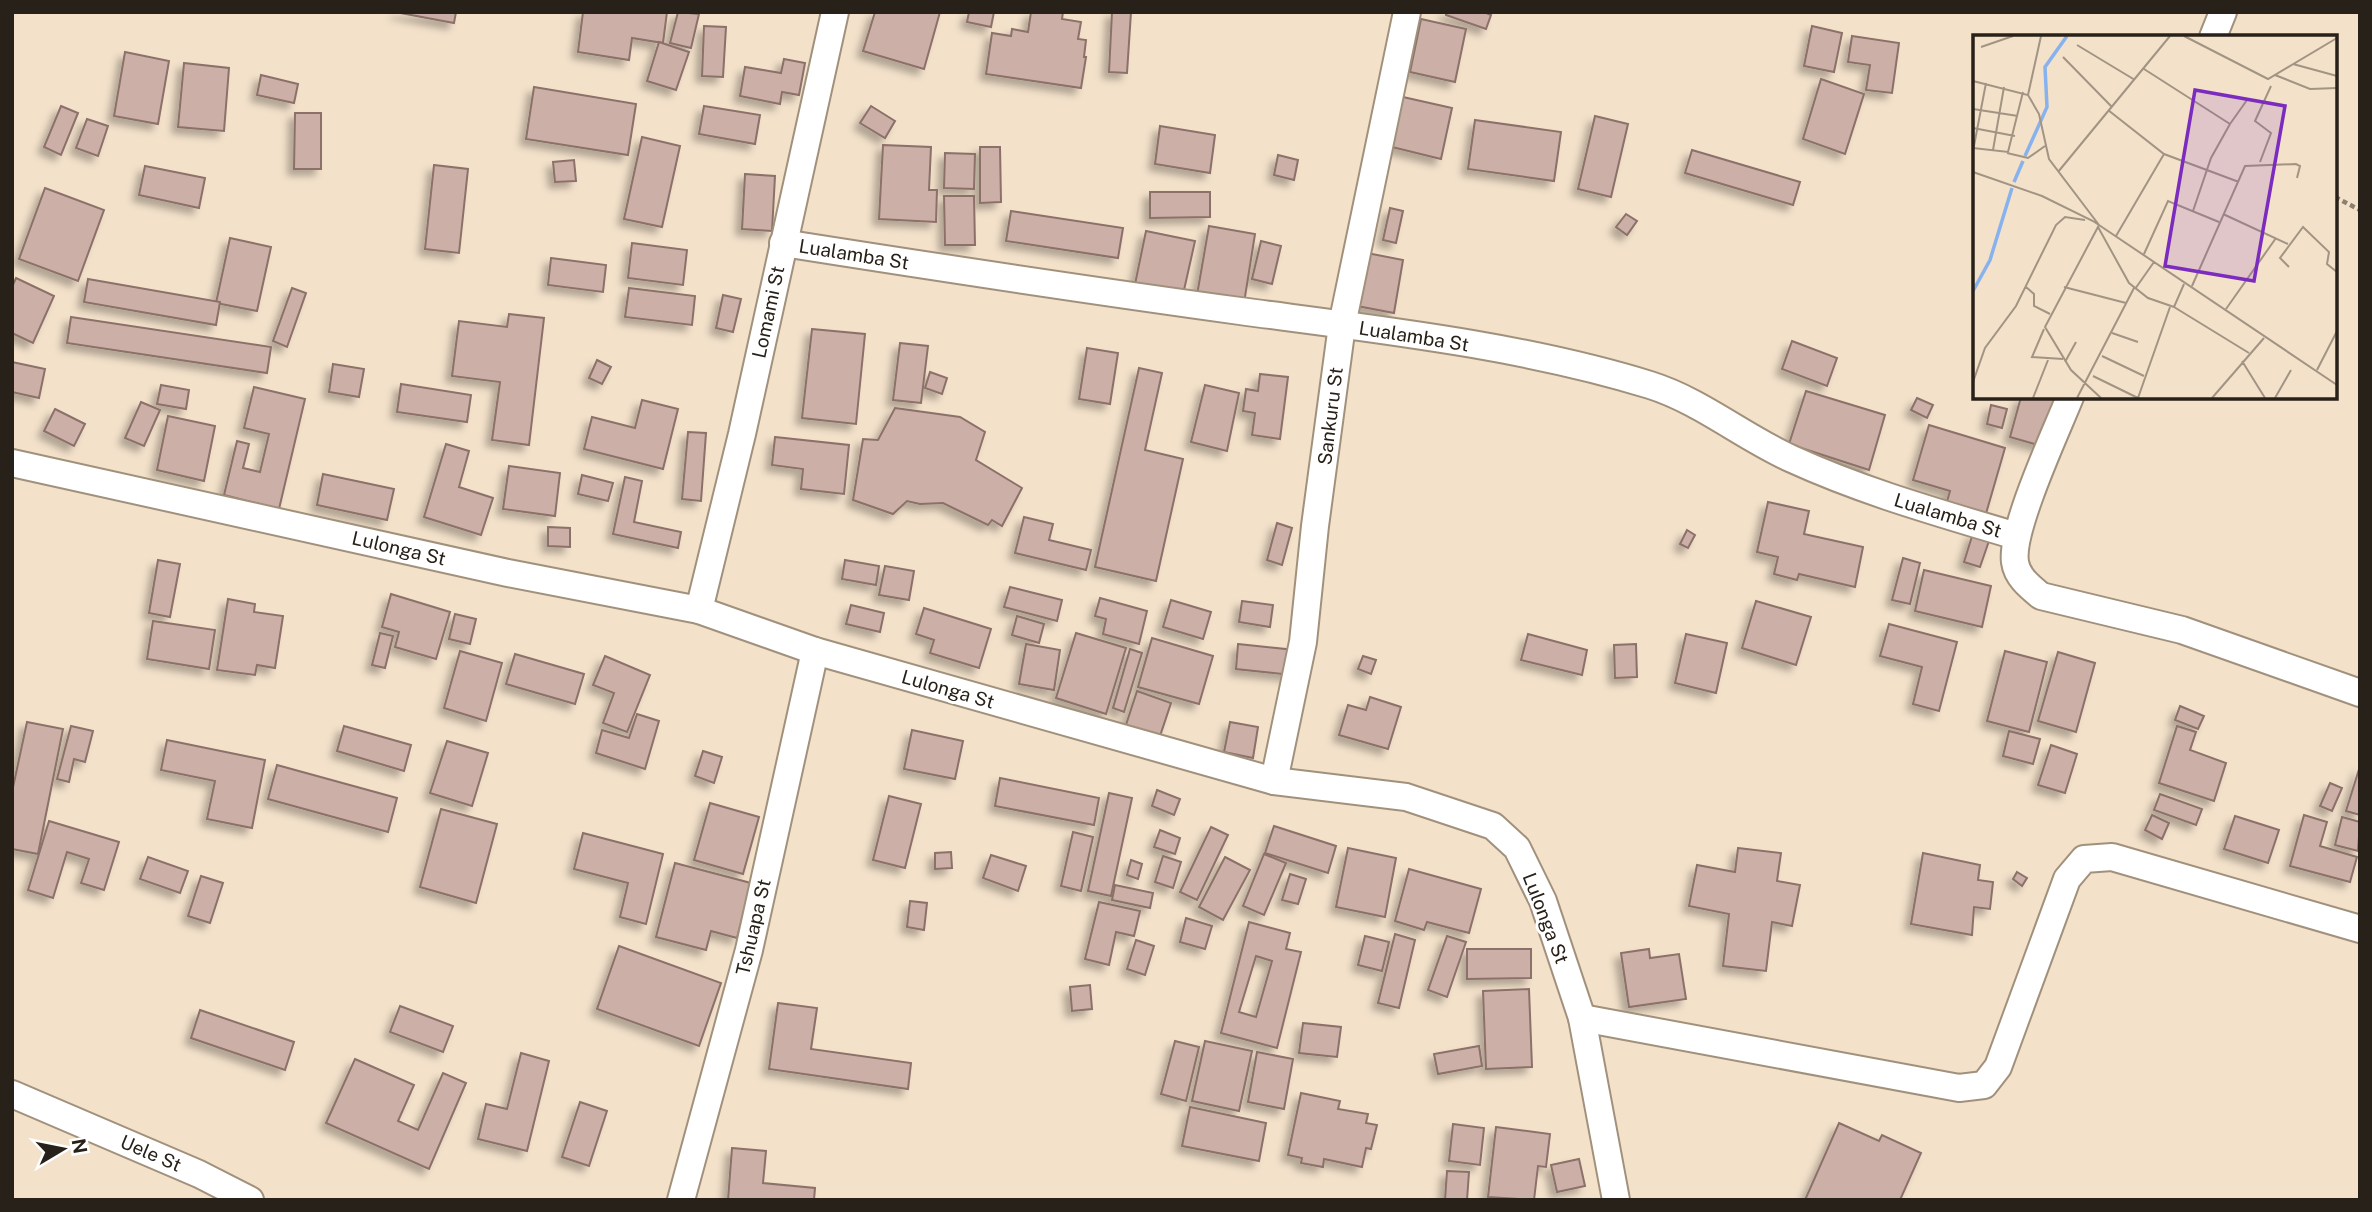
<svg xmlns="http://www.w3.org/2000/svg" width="2372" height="1212" font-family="'Public Sans',sans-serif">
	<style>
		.building { fill: #ccafa7; stroke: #8b7169; stroke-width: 2; fill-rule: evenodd; filter: url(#shadow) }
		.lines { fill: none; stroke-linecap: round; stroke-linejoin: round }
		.minor-casing { stroke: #a1917c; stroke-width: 30 }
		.path { stroke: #8b7f6f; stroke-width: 4.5; stroke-dasharray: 5 3.5; stroke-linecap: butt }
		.minor { stroke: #fff; stroke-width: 26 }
		.labels { text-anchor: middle; stroke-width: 6; stroke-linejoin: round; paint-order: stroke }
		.street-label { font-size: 19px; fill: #282119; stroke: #fff }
		.inset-river { fill: none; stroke: #87b2ee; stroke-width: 3.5 }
		.inset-road { fill: none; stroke: #a29483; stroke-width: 2 }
		.view { fill: #7b2cbf; fill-opacity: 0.15; stroke: #7b2cbf; stroke-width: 3.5 }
		.inset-edge { fill: none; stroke: #282119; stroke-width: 3.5 }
	</style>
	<defs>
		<filter id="shadow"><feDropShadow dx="-6" dy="6" stdDeviation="3.5" flood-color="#0004"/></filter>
	</defs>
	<rect width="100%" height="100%" fill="#f3e1ca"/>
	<!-- building -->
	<g class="building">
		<path d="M395,12H456L454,23Z"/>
		<path d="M583,12H667L663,43L632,38L629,60L578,52Z"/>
		<path d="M678,12L699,14L691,48L670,43Z"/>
		<path d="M875,12H940L924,69L863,51Z"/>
		<path d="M969,12H994L991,27L967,22Z"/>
		<path d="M1031,12H1063L1062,19L1081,22L1078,39L1086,40L1084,57H1086L1081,88L986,74L992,33L1011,36L1012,29L1028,32Z"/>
		<path d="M1112,12H1131L1127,73L1109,72Z"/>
		<path d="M1446,12H1484L1491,15L1486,29L1446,15Z"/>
		<path d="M1421,19L1466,29L1455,82L1410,72Z"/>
		<path d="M704,26L726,27L723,77L702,76Z"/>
		<path d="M1812,26L1842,33L1834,72L1804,66Z"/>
		<path d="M1852,36L1899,43L1892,93L1866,90L1870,65L1848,62Z"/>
		<path d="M659,42L689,52L676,90L647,81Z"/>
		<path d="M125,52L169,61L158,124L114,116Z"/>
		<path d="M784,59L805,63L799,95L782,92L780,104L740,96L745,67L781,73Z"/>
		<path d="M184,63L229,68L224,131L178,127Z"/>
		<path d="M261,75L298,84L294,103L257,95Z"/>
		<path d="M1821,79L1864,94L1845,154L1803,139Z"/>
		<path d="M534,87L636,104L628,155L526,139Z"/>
		<path d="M1403,97L1452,108L1441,159L1392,147Z"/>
		<path d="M61,106L78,113L61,155L44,147Z"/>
		<path d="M704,106L760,115L755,144L699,134Z"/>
		<path d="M871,106L895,121L885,138L860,123Z"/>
		<path d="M295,113H321V169H294Z"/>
		<path d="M1595,116L1628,124L1611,197L1578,189Z"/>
		<path d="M87,119L108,126L98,156L76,148Z"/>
		<path d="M1475,120L1561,132L1554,181L1468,169Z"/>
		<path d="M1160,126L1215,135L1210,173L1155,164Z"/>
		<path d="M642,137L680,146L662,227L624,219Z"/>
		<path d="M883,145L931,147L929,190H937L936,222L879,219Z"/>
		<path d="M980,147H1000L1001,202L980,203Z"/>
		<path d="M1692,150L1800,182L1793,205L1685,173Z"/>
		<path d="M945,153L975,154L974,189L944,188Z"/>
		<path d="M1278,155L1298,160L1294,180L1274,175Z"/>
		<path d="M574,160L576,181L555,182L553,162Z"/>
		<path d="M434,165L468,169L459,253L425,249Z"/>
		<path d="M145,166L205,178L199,208L139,195Z"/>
		<path d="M745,174L775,176L772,231L742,229Z"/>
		<path d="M45,188L104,210L78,281L19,259Z"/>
		<path d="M1150,192H1210V217L1150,218Z"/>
		<path d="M944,196H974L975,245H945Z"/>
		<path d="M1390,208L1403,211L1396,243L1383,240Z"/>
		<path d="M1011,211L1123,228L1118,258L1006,241Z"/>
		<path d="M1626,214L1637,221L1627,235L1616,227Z"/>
		<path d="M1209,226L1255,234L1244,303L1197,295Z"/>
		<path d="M1146,231L1195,241L1182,299L1134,289Z"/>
		<path d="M230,238L271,247L257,311L216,303Z"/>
		<path d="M1261,241L1281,246L1272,284L1252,279Z"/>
		<path d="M632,243L687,250L683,285L628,278Z"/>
		<path d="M1367,253L1403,260L1394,313L1357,306Z"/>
		<path d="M551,258L606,265L603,292L548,285Z"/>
		<path d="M16,278L54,296L33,343L12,333V287Z"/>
		<path d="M88,279L220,302L216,325L84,302Z"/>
		<path d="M292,288L306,293L287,347L273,341Z"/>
		<path d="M629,288L695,296L692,325L625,317Z"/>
		<path d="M723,295L741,299L733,332L716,328Z"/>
		<path d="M509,314L544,318L529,445L492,440L500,382L452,376L459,321L507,327Z"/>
		<path d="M71,317L271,347L267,373L67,343Z"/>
		<path d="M812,329L865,334L856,424L802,418Z"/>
		<path d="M1792,341L1837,358L1827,386L1782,369Z"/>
		<path d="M900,343L928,346L921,403L893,400Z"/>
		<path d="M1087,348L1118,353L1110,404L1079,399Z"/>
		<path d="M597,360L611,367L602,384L589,378Z"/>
		<path d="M12,362L45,369L39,398L12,392Z"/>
		<path d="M333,364L364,369L359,397L329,392Z"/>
		<path d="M1139,368L1162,373L1145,450L1183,459L1156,581L1095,567Z"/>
		<path d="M930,372L947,378L942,394L925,388Z"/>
		<path d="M1260,374L1288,377L1280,439L1252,435L1255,413L1243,411L1246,389L1258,391Z"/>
		<path d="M401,384L471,395L467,422L397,412Z"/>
		<path d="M161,385L189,390L186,409L157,404Z"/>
		<path d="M1205,385L1239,393L1227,451L1191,442Z"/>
		<path d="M254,387L305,399L279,509L224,495L237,441L249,444L243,468L260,472L269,434L244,428Z"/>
		<path d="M1806,391L1885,415L1869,470L1789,444Z"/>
		<path d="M2021,397H2060L2045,447L2010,437Z"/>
		<path d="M1917,398L1933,405L1927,418L1911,410Z"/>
		<path d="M642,400L678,409L663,469L584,449L592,417L635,428Z"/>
		<path d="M141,402L160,410L144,446L125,438Z"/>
		<path d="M1991,405L2007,409L2002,428L1987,424Z"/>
		<path d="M895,408L960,417L985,432L976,460L1022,488L1002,526L992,520L988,525L943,503L920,504L907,501L893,514L853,500L863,439L878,440Z"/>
		<path d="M55,409L85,424L74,446L44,431Z"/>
		<path d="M168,416L215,426L204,481L157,470Z"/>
		<path d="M1929,425L2005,448L1985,517L1946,505L1950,491L1913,480Z"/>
		<path d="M688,432L706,433L701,501L682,499Z"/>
		<path d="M775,437L849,445L844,494L801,489L803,469L772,465Z"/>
		<path d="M446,444L469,451L459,487L493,498L481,535L424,517Z"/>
		<path d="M509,466L560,473L555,516L503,509Z"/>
		<path d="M323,474L394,489L387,520L317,505Z"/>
		<path d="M582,475L613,483L608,501L578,494Z"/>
		<path d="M625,477L642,481L634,522L681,532L678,548L613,534Z"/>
		<path d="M1768,502L1809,511L1804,534L1863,547L1855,587L1799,574L1797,580L1774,574L1778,557L1757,552Z"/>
		<path d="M1024,517L1053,524L1049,540L1091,550L1086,570L1015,553Z"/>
		<path d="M1277,523L1292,528L1282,565L1267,560Z"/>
		<path d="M548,527L570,528V547L548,546Z"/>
		<path d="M1687,530L1695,535L1688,548L1680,544Z"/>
		<path d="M1973,533L1990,538L1980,567L1964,562Z"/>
		<path d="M1903,558L1920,563L1910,604L1892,600Z"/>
		<path d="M158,560L180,564L170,617L149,613Z"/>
		<path d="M845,560L879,566L876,585L842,579Z"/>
		<path d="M885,566L914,571L909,600L879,595Z"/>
		<path d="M1924,570L1991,586L1982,627L1915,611Z"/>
		<path d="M1010,587L1062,600L1057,621L1004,607Z"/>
		<path d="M391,594L450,612L436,659L395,647L399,632L382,627Z"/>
		<path d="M1100,598L1147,611L1139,644L1103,634L1106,619L1095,616Z"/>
		<path d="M228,599L255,604L254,612L283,616L275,668L257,665L255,675L217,670Z"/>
		<path d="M1171,600L1211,612L1203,639L1163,627Z"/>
		<path d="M1242,601L1273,605L1270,627L1239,622Z"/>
		<path d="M1756,601L1811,617L1796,665L1742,648Z"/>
		<path d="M851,605L884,613L880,632L846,624Z"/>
		<path d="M924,608L991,629L979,668L930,653L934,640L916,634Z"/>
		<path d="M455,614L476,619L470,644L449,639Z"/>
		<path d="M1017,616L1044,624L1039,643L1012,635Z"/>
		<path d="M153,621L215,630L209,669L147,659Z"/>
		<path d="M1889,624L1957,642L1939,711L1913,704L1922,667L1880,656Z"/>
		<path d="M380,633L393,636L385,668L372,665Z"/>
		<path d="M1076,633L1126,648L1106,714L1056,698Z"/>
		<path d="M1528,634L1587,650L1582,675L1521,660Z"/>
		<path d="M1686,634L1727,643L1716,693L1675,683Z"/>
		<path d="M1152,638L1213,656L1199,704L1138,687Z"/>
		<path d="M1026,644L1060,650L1054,690L1019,684Z"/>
		<path d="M1238,644L1295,650L1292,675L1236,669Z"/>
		<path d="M1636,644L1637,677L1615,678L1614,645Z"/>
		<path d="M1130,649L1142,653L1124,712L1113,708Z"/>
		<path d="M460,651L502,663L486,721L444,708Z"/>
		<path d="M2005,651L2047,662L2029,732L1987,721Z"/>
		<path d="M2058,652L2095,663L2076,732L2038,721Z"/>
		<path d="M515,654L584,674L575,704L506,684Z"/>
		<path d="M605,656L650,675L627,732L603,723L614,693L593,685Z"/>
		<path d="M1363,656L1376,660L1371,674L1358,669Z"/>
		<path d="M1137,691L1171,703L1158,742L1124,731Z"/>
		<path d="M1370,697L1401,707L1388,749L1339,735L1348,705L1366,710Z"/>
		<path d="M2180,706L2204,716L2198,729L2175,720Z"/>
		<path d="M637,714L659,721L645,769L596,753L602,730L629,738Z"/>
		<path d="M27,722L63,729L38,854L12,849V792Z"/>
		<path d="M1230,722L1258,727L1253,758L1224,752Z"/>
		<path d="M71,726L93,731L85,762L74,759L69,782L57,779Z"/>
		<path d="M344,726L411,745L404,771L337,751Z"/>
		<path d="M2177,726L2196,732L2190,750L2226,763L2214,801L2159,783Z"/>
		<path d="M912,730L963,741L955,779L904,769Z"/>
		<path d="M2009,731L2040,739L2033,764L2003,756Z"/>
		<path d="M167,740L265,760L252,828L207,819L215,781L161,770Z"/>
		<path d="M447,741L488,753L472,806L430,793Z"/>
		<path d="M2051,745L2077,754L2065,793L2038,785Z"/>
		<path d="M703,751L722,757L714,783L695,776Z"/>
		<path d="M277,765L397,798L388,832L268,799Z"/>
		<path d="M2360,766V815L2346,811Z"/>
		<path d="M1000,778L1099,798L1094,825L995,806Z"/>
		<path d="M2330,783L2342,788L2332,811L2320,806Z"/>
		<path d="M1157,790L1180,799L1174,815L1152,806Z"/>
		<path d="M1109,793L1132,798L1111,896L1088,891Z"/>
		<path d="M2160,794L2202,809L2196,825L2154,810Z"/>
		<path d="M889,796L921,804L905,868L873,860Z"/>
		<path d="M710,803L759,817L743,874L694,860Z"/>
		<path d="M441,809L497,824L476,903L420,887Z"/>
		<path d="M2152,815L2169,823L2162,839L2145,830Z"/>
		<path d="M2304,815L2327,822L2320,846L2357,857L2350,882L2290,866Z"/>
		<path d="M2235,816L2279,830L2268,863L2224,849Z"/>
		<path d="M2342,817L2360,822L2358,851L2335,845Z"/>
		<path d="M49,821L119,842L104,890L81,883L89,859L67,852L53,898L28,890Z"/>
		<path d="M1274,826L1336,846L1328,873L1265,853Z"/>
		<path d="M1211,827L1228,835L1197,900L1180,892Z"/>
		<path d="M1160,830L1180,838L1175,854L1154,847Z"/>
		<path d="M1073,832L1093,837L1081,891L1061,886Z"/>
		<path d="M583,833L663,854L646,924L620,917L628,883L574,869Z"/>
		<path d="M1348,848L1396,858L1385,917L1336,907Z"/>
		<path d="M1738,848L1781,853L1777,881L1800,885L1792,926L1772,922L1766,971L1723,966L1729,914L1689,906L1697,865L1735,872Z"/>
		<path d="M951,852L952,868L935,869V853Z"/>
		<path d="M1923,853L1980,865L1978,880L1993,882L1990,909L1974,907L1972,935L1911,924Z"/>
		<path d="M1264,854L1286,863L1264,915L1243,906Z"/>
		<path d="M991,855L1026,866L1018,891L983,878Z"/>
		<path d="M1163,856L1181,862L1173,888L1155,882Z"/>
		<path d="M148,857L188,871L180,893L140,879Z"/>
		<path d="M1225,857L1250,870L1223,920L1199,907Z"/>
		<path d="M1131,860L1142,864L1138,879L1127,875Z"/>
		<path d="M675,863L751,883L737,938L711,931L706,950L656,937Z"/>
		<path d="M1409,869L1481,889L1469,933L1427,922L1424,930L1395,921Z"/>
		<path d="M2017,872L2027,878L2022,886L2013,879Z"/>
		<path d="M1290,874L1306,879L1298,904L1282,900Z"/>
		<path d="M201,876L223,883L210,923L188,916Z"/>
		<path d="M1115,885L1153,893L1150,908L1112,900Z"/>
		<path d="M910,901L927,903L924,930L907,927Z"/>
		<path d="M1099,902L1140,911L1134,936L1116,932L1109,965L1085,959Z"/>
		<path d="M1186,918L1212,926L1205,949L1180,942Z"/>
		<path d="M1249,922L1290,933L1286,949L1301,952L1277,1048L1221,1033ZM1256,956L1272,961L1256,1017L1239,1012Z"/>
		<path d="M1395,934L1415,940L1399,1008L1378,1003Z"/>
		<path d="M1365,936L1389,942L1382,971L1358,965Z"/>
		<path d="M1447,936L1466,942L1447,997L1428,990Z"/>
		<path d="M1136,940L1154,946L1145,975L1127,969Z"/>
		<path d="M619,946L721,983L699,1046L597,1009Z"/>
		<path d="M1467,949H1531V978L1467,979Z"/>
		<path d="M1649,949L1650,958L1679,954L1686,999L1629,1007L1621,953Z"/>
		<path d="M1090,985L1092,1009L1072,1011L1070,987Z"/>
		<path d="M1529,989L1532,1067L1486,1069L1483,991Z"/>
		<path d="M778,1003L817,1008L811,1049L911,1063L908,1089L769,1069Z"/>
		<path d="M400,1006L453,1026L443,1052L390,1032Z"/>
		<path d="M200,1010L294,1042L285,1070L191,1038Z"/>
		<path d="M1303,1023L1341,1027L1337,1057L1299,1053Z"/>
		<path d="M1175,1041L1199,1047L1186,1101L1161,1094Z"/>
		<path d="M1205,1041L1252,1051L1239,1111L1192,1101Z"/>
		<path d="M1479,1046L1482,1066L1438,1074L1434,1054Z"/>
		<path d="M1257,1052L1293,1059L1284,1109L1248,1102Z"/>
		<path d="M521,1053L549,1061L527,1151L478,1139L486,1104L507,1109Z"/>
		<path d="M355,1059L414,1085L398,1121L418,1130L443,1073L466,1083L429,1169L326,1123Z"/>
		<path d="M1301,1093L1340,1101L1338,1109L1368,1114L1366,1123L1377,1125L1371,1149L1366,1148L1362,1167L1324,1159L1323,1167L1301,1163L1302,1158L1288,1155Z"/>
		<path d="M580,1102L607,1111L589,1166L562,1157Z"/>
		<path d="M1190,1107L1266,1123L1259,1161L1182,1146Z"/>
		<path d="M1839,1123L1879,1141L1882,1135L1921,1153L1900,1200H1805Z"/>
		<path d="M1453,1124L1484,1128L1480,1165L1449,1161Z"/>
		<path d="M1496,1127L1550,1134L1546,1167L1538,1166L1534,1200L1488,1197Z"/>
		<path d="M732,1148L766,1151L763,1183L815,1188L814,1200H728Z"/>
		<path d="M1579,1159L1585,1186L1557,1192L1551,1165Z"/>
		<path d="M1447,1171L1469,1172L1467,1200H1445Z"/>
	</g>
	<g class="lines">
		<!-- minor casing -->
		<g class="minor-casing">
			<g id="minor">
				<path d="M2213,37L2223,12"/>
				<path d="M783,243C935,267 1087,290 1240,311C1374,329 1521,345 1650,385C1701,401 1743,437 1792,459C1864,492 1940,513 2016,536"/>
				<path d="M2070,397C2056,432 2010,530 2015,562C2017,577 2030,587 2041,596L2182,630L2360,693"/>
				<path d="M12,463L508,573L699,610L815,651L1274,781L1406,797L1493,826L1517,848L1543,901L1582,1018L1616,1200"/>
				<path d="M699,610L742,434L835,12"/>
				<path d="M1274,781L1303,642L1315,526L1342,325L1407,12"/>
				<path d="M1582,1018L1959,1088L1984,1085L1998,1067L2067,879L2084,859L2112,857L2360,929"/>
				<path d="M12,1094L199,1174L250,1200"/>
				<path d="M681,1200L749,950L815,651"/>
			</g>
		</g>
		<!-- path -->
		<path class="path" d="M2335,197L2360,210"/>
		<!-- minor -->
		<use href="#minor" class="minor"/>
	</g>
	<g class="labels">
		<!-- street labels -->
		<g class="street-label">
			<text transform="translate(854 254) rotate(9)" y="7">Lualamba St</text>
			<text transform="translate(768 312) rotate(-78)" y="7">Lomami St</text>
			<text transform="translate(1414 336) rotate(9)" y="7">Lualamba St</text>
			<text transform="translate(1330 416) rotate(-83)" y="7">Sankuru St</text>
			<text transform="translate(1948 515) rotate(17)" y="7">Lualamba St</text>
			<text transform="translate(399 548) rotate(13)" y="7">Lulonga St</text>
			<text transform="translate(948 689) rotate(16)" y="7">Lulonga St</text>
			<text transform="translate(1546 918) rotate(69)" y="7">Lulonga St</text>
			<text transform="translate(753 927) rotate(-77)" y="7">Tshuapa St</text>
			<text transform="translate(151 1153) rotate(23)" y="7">Uele St</text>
		</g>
	</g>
	<!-- overview -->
	<g transform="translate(1973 35)">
		<rect width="364" height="364" fill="#f3e1ca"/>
		<path class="inset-river" d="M52,121L74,72L72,32L94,1M41,147L50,126M0,256L17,225L39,153"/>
		<path class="inset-road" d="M211,1L295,44L364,3M104,10L162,45M8,12L40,1M90,22L138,71M320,29L364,41M171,34L257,89L274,65M302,40L337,54L364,53M0,46L55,60L66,79L76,124L126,190L72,292L98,335L128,363M55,60L68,1M0,74L45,81M135,75L191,119L266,147M0,93L42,101M0,113L35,117L50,57M20,115L31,52M0,116L13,48M34,118L55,123L72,111M287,127L298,98L282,86L298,51M0,137L69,161L120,186L364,350M85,137L197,1M220,176L238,123L257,89M250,179L315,209M125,192L156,248L175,263L201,272L211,249M143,201L191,119M171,219L195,166L246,187M316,232L307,223L330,192L356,217L354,229L364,237M52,251L61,259V271L77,279M219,251L272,131L323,129L327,131L324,143M91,252L153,268M162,254L181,227M201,272L276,318M253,274L303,203M71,294L59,322L90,324M139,298L165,307M129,321L171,341M269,326L292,363M92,327L103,307M344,335L364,296M120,341L165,363M0,347L12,313L43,271L83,190L92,182L112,185M60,363L75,325M104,363L161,253M165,363L197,272M239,363L291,303M302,363L318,335"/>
		<path class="view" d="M222,55L312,71L281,246L192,231Z"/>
		<rect width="364" height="364" class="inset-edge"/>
	</g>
	<!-- border -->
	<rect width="2372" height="1212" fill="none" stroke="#282119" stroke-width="28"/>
	<!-- north arrow -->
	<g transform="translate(63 1149) rotate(80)" stroke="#ffffff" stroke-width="5" paint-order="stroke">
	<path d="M0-5L12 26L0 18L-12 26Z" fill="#282119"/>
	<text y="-10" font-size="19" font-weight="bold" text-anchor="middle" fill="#282119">N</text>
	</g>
</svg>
